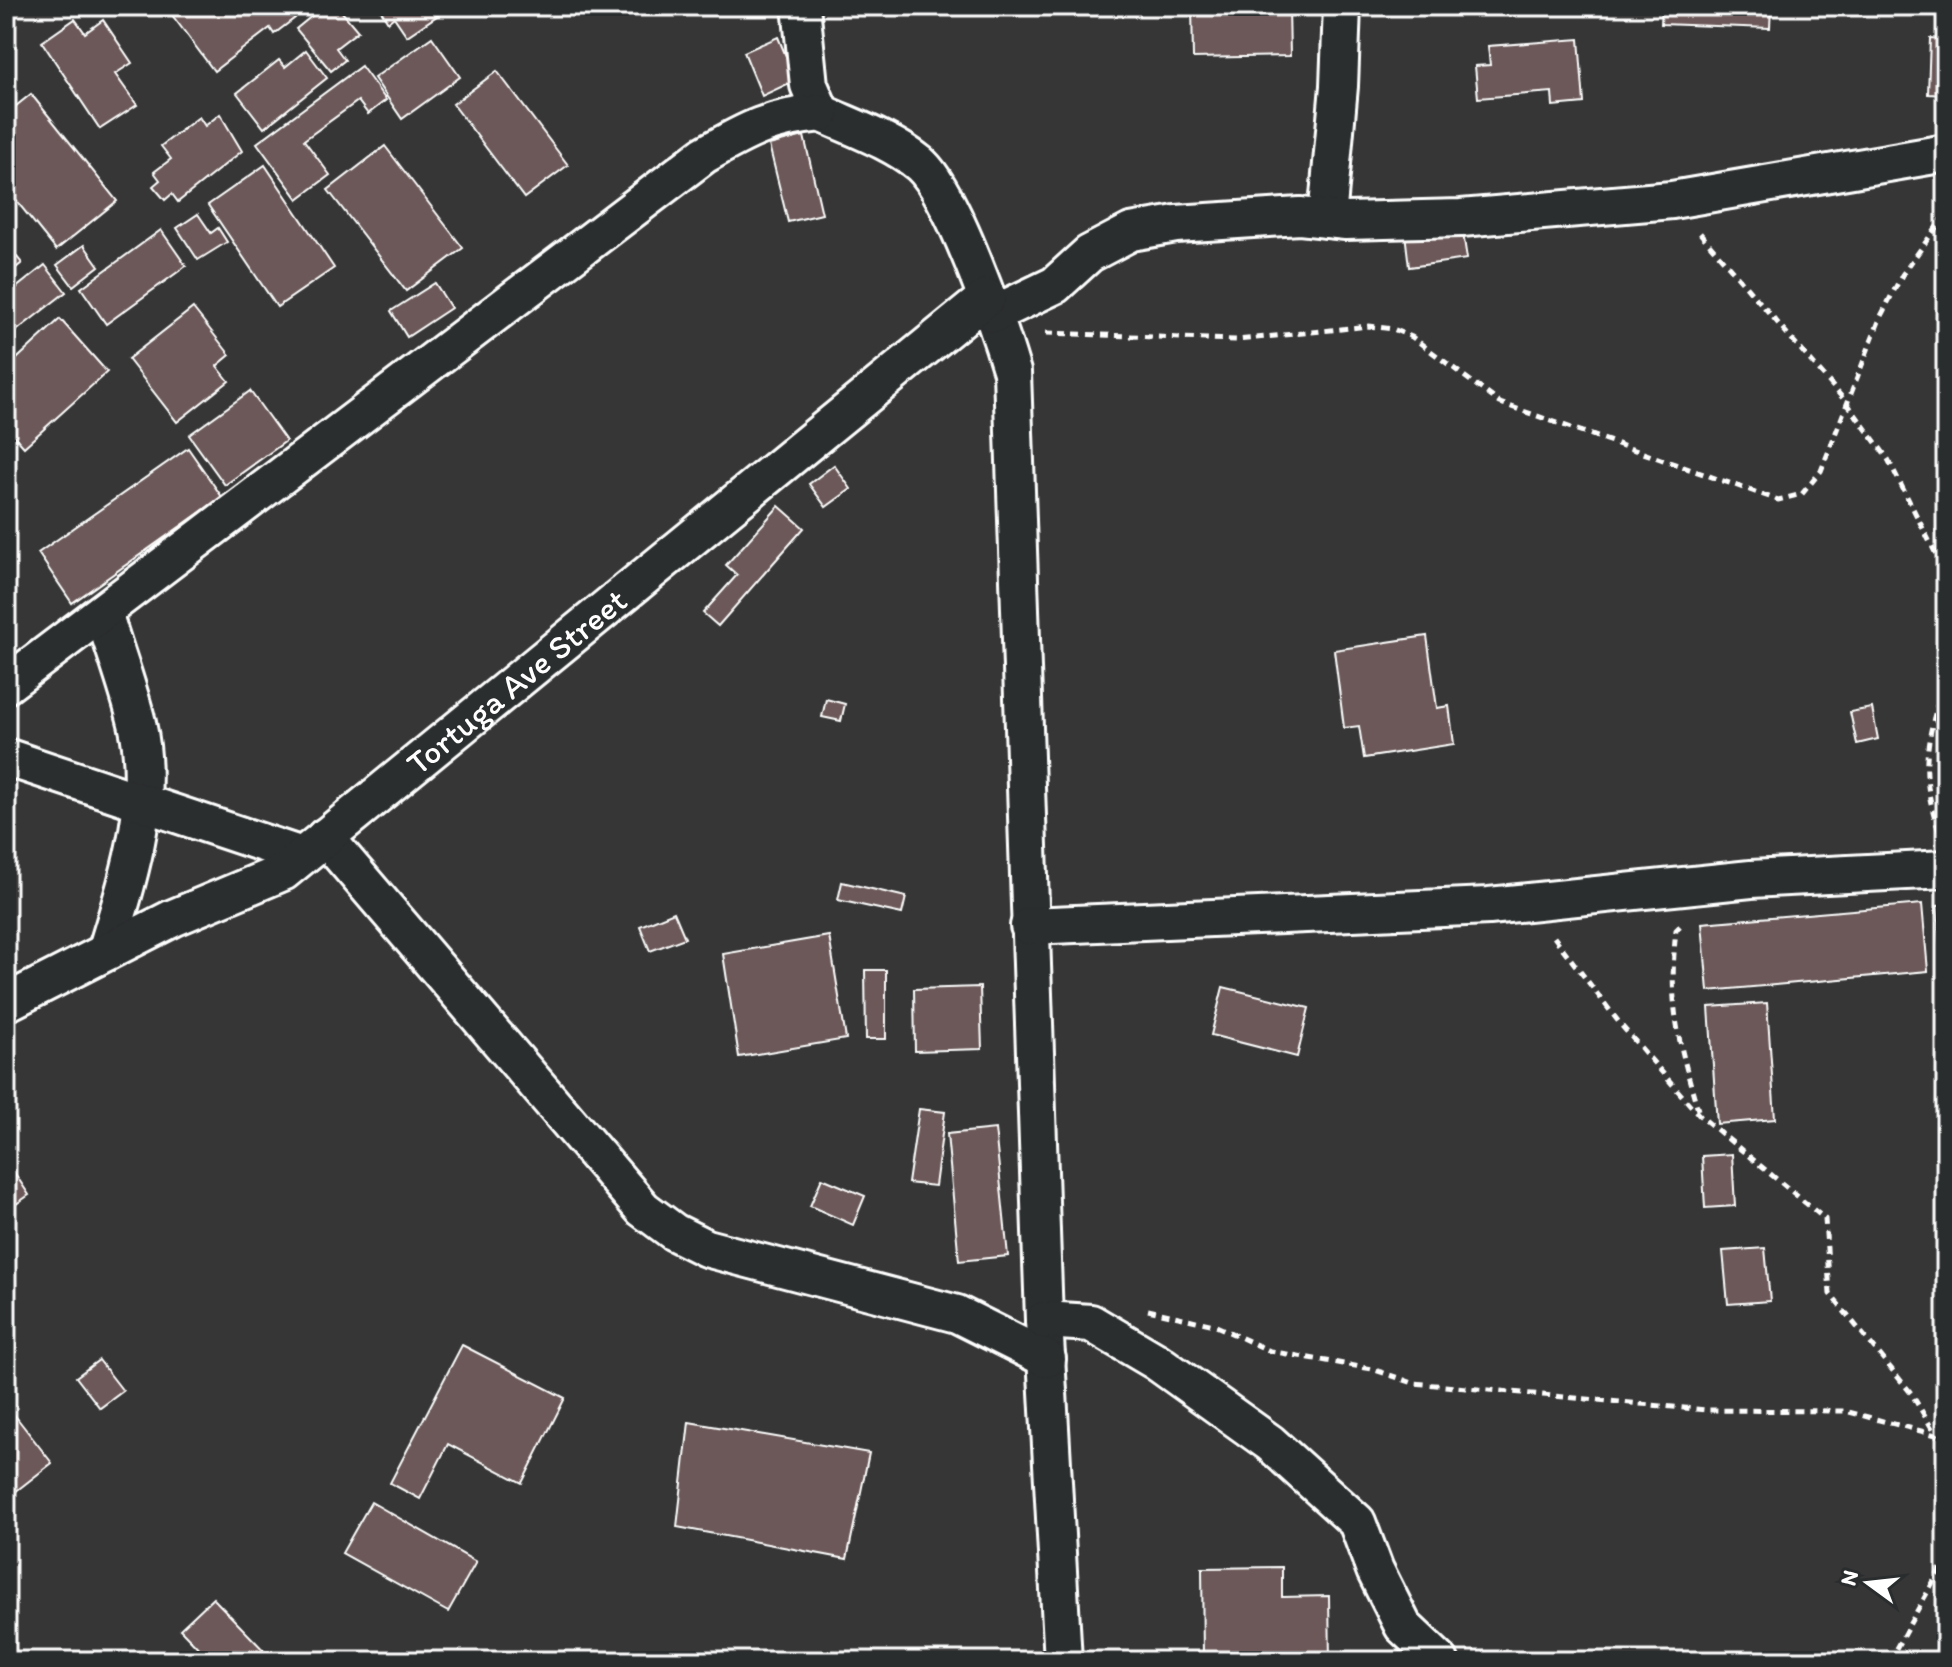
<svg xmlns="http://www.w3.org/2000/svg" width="1952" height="1667" font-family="Itim,sans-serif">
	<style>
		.building { fill: #6c5959; stroke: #fff; stroke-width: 2 }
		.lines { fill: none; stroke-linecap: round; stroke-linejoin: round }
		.minor-casing { stroke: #fff; stroke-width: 42 }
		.path { stroke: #fff; stroke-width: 5; stroke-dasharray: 8 6; stroke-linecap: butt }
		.minor { stroke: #2a2d2e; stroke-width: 36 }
		.labels { text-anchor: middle; stroke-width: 8; stroke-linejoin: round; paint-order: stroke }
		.street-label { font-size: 34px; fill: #fff; stroke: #2a2d2e }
	</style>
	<rect width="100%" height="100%" fill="#373637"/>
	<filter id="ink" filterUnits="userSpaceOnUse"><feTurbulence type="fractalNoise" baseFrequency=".0125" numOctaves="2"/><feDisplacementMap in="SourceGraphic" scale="16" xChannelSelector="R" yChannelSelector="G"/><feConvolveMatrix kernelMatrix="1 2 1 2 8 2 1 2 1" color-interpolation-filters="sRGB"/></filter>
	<g filter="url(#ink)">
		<!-- building -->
		<g class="building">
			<path d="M183,6L202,9L286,6L295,18L274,34L270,28L214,71L172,15Z"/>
			<path d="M324,6H337L358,31L336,48L345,60L331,71L296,29Z"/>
			<path d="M384,6H449L450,7L407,36L394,17L388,22L380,9Z"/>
			<path d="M1192,6H1289L1290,56L1193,58Z"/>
			<path d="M1662,6H1771L1770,28L1661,24Z"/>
			<path d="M1944,6L1946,95L1928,94L1930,38L1943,39Z"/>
			<path d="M75,19L85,33L103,20L132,63L115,74L137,105L100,129L42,42Z"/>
			<path d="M432,37L460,77L402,119L374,78Z"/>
			<path d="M778,37L796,80L762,96L744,52Z"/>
			<path d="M1579,39L1584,103L1553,106L1552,92L1478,98L1475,66L1490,65L1488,46Z"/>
			<path d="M306,50L327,78L264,128L237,93L279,60L285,67Z"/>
			<path d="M361,66L386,100L368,114L358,101L304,140L330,175L298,199L257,143Z"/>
			<path d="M497,71L568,165L524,198L453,104Z"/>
			<path d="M31,94L117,201L56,250L6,188V114Z"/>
			<path d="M220,114L242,151L178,202L172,194L165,200L153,186L160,180L154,172L171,159L161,146L199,117L205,126Z"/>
			<path d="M804,136L822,214L788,222L769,145Z"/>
			<path d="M385,146L463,248L406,291L328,190Z"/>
			<path d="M265,165L334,268L277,307L208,205Z"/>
			<path d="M198,214L211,233L218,228L227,242L198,260L177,228Z"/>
			<path d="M1462,226L1467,259L1409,267L1405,233Z"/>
			<path d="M161,230L186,266L106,324L81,288Z"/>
			<path d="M6,244L22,263L6,276Z"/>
			<path d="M84,245L99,266L73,286L57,265Z"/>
			<path d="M45,265L66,292L6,339V296Z"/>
			<path d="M435,283L451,308L407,337L391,311Z"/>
			<path d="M193,308L230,355L217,366L229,381L177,422L128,359Z"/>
			<path d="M60,319L107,372L24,447L6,427V369Z"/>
			<path d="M250,391L286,441L225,485L189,435Z"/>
			<path d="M188,448L222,497L72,603L38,553Z"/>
			<path d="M834,465L851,489L826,507L809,484Z"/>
			<path d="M779,506L804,528L718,626L703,613L737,575L726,565Z"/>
			<path d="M1427,636L1437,708L1449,706L1454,744L1364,758L1359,726L1344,728L1334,650Z"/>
			<path d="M826,699L845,704L841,721L822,717Z"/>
			<path d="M1872,708L1878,739L1857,744L1850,712Z"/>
			<path d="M842,882L906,897L902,914L838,900Z"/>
			<path d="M1922,904L1928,971L1708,991L1702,923Z"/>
			<path d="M1946,905V973L1942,974L1937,906Z"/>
			<path d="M674,912L685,938L650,951L640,926Z"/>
			<path d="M829,936L846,1039L739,1057L723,954Z"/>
			<path d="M865,970H886V1039H866Z"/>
			<path d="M980,987L982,1049L915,1051L914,989Z"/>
			<path d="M1223,987L1309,1008L1297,1057L1211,1035Z"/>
			<path d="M1767,1003L1775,1119L1717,1124L1709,1007Z"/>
			<path d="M919,1109L945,1112L935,1186L908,1183Z"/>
			<path d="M995,1129L1008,1256L959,1261L947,1134Z"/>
			<path d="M1732,1154L1735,1206L1705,1208L1702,1156Z"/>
			<path d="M6,1160L29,1195L6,1211Z"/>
			<path d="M822,1178L865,1196L853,1225L810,1206Z"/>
			<path d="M1765,1248L1770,1301L1728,1304L1723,1251Z"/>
			<path d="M462,1345L565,1398L522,1483L448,1444L420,1499L390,1483Z"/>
			<path d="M99,1360L123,1391L100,1408L76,1377Z"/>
			<path d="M6,1404L52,1463L6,1499Z"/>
			<path d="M689,1422L869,1453L847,1559L677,1527Z"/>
			<path d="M371,1502L476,1562L448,1612L342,1553Z"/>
			<path d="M1282,1567V1597L1329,1596L1330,1661H1245V1654L1203,1655L1202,1568Z"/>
			<path d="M213,1598L274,1661H211L180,1629Z"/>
		</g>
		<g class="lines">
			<!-- minor casing -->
			<g class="minor-casing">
				<g id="minor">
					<path d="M801,6L809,85L821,113C854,128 892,141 920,164C952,192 999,328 1012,372L1044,1320L1063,1661"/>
					<path d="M1327,219L1339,86L1342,6"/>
					<path d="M994,314L1055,285L1089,254L1131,232L1176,224L1300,216L1346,221L1461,218L1672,200L1946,153"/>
					<path d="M103,612C114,649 128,686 137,723C155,801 128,879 106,952"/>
					<path d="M6,685L704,155C749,129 770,118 821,113"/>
					<path d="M6,757L302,856"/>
					<path d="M325,837L643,1209L674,1232L706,1248L957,1314L1047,1359"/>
					<path d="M1029,926L1489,906L1751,879L1946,869"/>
					<path id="s1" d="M6,1003L173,918L283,872L987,297"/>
					<path d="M1044,1320L1091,1323L1157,1362L1270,1443L1357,1522L1375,1570L1403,1626L1440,1661"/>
				</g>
			</g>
			<!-- path -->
			<g class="path">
				<path d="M1700,233L1847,403L1888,459L1946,574"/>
				<path d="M1046,333L1237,340L1369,326L1393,329L1412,337L1500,403L1778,500L1802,494L1821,471L1881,316L1902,275L1946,214"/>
				<path d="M1939,831C1917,767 1928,737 1946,675"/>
				<path d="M1680,926L1676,930C1668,1004 1678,1041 1698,1110"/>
				<path d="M1554,937L1621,1025L1699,1115L1825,1219L1830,1294L1911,1393L1936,1435"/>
				<path d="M1148,1310L1214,1325L1270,1351L1372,1369L1413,1383L1706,1410L1845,1411L1936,1435L1946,1441"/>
				<path d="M1889,1661L1946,1559"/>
			</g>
			<!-- minor -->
			<use href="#minor" class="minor"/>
		</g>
	</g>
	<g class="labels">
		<!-- street labels -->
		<g class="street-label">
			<text dy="12" stroke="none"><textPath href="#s1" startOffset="608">Tortuga Ave Street</textPath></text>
		</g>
	</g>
	<!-- margin -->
	<rect width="1952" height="1667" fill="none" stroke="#2a2d2e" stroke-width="32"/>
	<rect x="16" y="16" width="1920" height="1635" fill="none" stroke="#fff" stroke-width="3" filter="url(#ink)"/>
	<!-- north arrow -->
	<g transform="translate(1868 1583) rotate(285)" stroke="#2a2d2e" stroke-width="6" paint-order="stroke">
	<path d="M0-6L14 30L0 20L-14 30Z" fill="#ffffff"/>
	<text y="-12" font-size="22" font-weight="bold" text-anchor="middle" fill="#ffffff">N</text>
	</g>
</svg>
